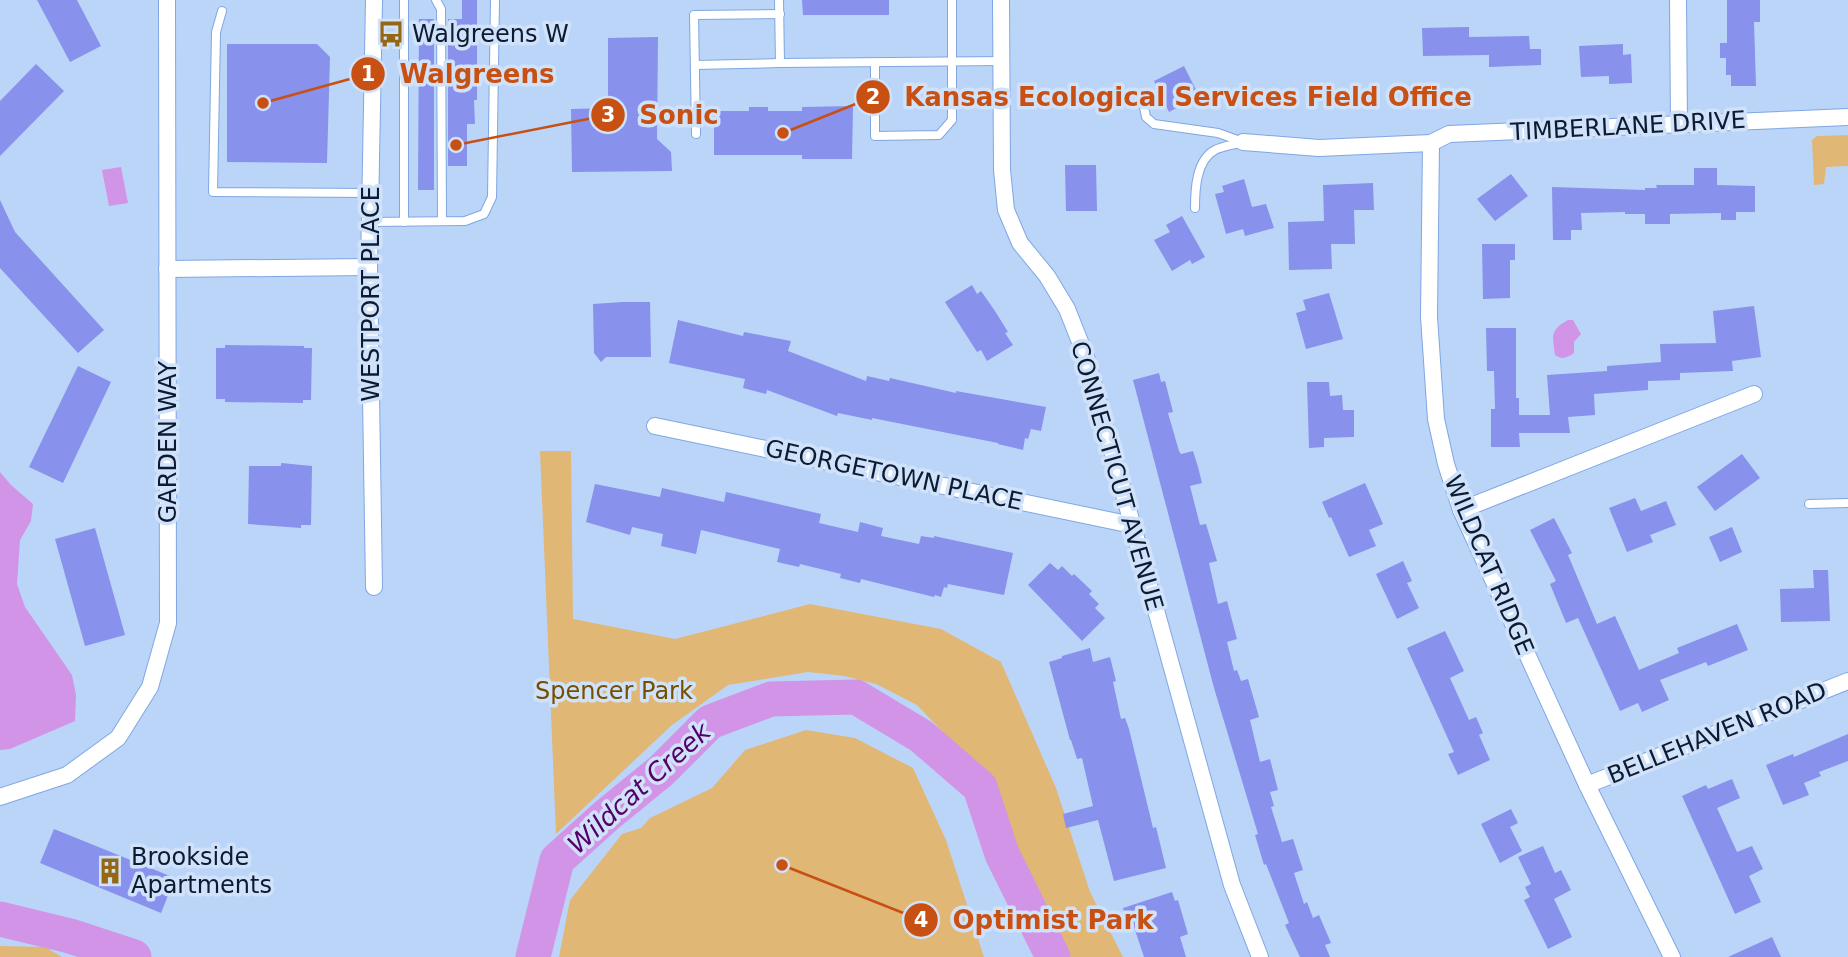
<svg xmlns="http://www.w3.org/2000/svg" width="1848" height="957" font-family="'DejaVu Sans',sans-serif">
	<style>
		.green { fill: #e1b776 }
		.water { fill: #d294e6 }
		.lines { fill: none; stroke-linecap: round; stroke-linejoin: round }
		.river { stroke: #d294e6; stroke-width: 35 }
		.building { fill: #8891eb }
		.lane-casing { stroke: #7fa7e2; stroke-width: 10 }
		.street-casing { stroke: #7fa7e2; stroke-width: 18 }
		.lane { stroke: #fff; stroke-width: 8 }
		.street { stroke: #fff; stroke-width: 16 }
		.labels { text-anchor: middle; stroke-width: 7; stroke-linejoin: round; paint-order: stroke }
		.poi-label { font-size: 24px; fill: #0c1b31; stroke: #d0e1fa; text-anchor: start }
		.street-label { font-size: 24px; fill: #0c1b31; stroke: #d0e1fa }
		.park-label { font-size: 24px; fill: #754f00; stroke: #d0e1fa }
		.water-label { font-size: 26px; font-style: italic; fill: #550069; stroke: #d0e1fa }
		.leader { fill: none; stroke: #c75012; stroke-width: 2.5 }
		.callout-dot { fill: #c75012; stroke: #d0e1fa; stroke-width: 2.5 }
		.mark-label { font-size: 21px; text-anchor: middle; font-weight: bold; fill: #fff }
		.callout-label { font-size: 26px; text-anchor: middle; font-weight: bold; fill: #c75012; stroke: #d0e1fa; stroke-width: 7; stroke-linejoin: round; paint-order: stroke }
	</style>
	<rect width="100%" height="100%" fill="#bbd5f9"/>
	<!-- green -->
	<g class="green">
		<path d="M1848,135V166L1826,167L1824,184L1814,185L1812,140L1817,136Z"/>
		<path d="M540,451H571L573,619L675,639L810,604L941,629L1001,662L1056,788L1090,892L1123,957H1070L1020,860L988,786L957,747L917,705L876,684L844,676L808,672L728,685L672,725L556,834Z"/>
		<path d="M806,730L855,738L913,768L946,840L984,957H559L570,900L622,834L641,828L650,818L712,788L745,750Z"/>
		<path d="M0,946L45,947L62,957H0Z"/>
	</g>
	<!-- water -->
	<g class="water">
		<path d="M121,167L128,203L109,206L102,170Z"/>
		<path d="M1568,320H1573L1581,334L1574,342V353C1567,358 1562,360 1555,355C1553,335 1549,331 1568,320Z"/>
		<path d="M0,472L11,485L33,504L31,521L20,540L17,584L25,607L72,675L76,695L75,721L10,749L0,750Z"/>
	</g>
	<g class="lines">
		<!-- river -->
		<g class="river">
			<path d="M0,919L70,936L134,957"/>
			<path d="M533,957L557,860L607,815L661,771L710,722L771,699L856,697L921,736L980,787L1002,854L1053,957"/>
		</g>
	</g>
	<!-- building -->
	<g class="building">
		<path d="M37,0H77L101,46L70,62Z"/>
		<path d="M462,0H477V100H474L475,124H467V166H448V19H462Z"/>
		<path d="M802,0H889V15H803Z"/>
		<path d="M1727,0H1760V22H1754L1756,86H1731V75H1726V58H1720V43H1727Z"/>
		<path d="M419,19H434V190H418Z"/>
		<path d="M1469,27V37L1529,36L1530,49H1541V65L1489,67V55L1423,56L1422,28Z"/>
		<path d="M658,37L657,139L671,152L672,171L572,172L571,109L608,108V38Z"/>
		<path d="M227,44H317L330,57L327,163L227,162Z"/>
		<path d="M1623,44V55L1631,54L1632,83L1609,84V76L1581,77L1579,46Z"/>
		<path d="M36,64L64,91L0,156V101Z"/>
		<path d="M1184,66L1197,92L1188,96L1190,101L1169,112L1154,81Z"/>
		<path d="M853,106L852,159H802V155H714V111H749V107H768V111H802V107Z"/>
		<path d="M1065,165H1096L1097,211H1066Z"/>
		<path d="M1694,168H1717V185L1755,186V212H1736V220H1721V213L1670,214V224H1645V214H1625V212L1581,213L1582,230H1571V240H1553L1552,187L1645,190V188H1657L1656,185H1694Z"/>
		<path d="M1511,174L1528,196L1495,221L1477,199Z"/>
		<path d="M1244,179L1252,207L1266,204L1274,228L1245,236L1243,229L1226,234L1215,194L1224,192L1222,186Z"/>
		<path d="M1373,183L1374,210H1354L1355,244H1331L1332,269L1289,270L1288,222L1324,221L1323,185Z"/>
		<path d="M0,200L15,232L104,330L78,353L0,268Z"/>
		<path d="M1182,216L1205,257L1192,264L1190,260L1172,271L1154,240L1170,232L1166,225Z"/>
		<path d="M1482,244H1515V260H1510V298L1483,299Z"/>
		<path d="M972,285L977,294L981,291L995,311L1008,332L1005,333L1013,345L987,361L981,350L977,352L945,302Z"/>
		<path d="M1329,293L1343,339L1306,349L1296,313L1306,310L1303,300Z"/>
		<path d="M623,302H650L651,357H606L601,362L594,353L593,304Z"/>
		<path d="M1754,306L1761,357L1732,361L1733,371L1680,373V380L1648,381V390L1594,394L1595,415L1568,417L1570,433H1519L1520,447H1491V409H1495L1494,371H1487L1486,328H1516V398H1519V415H1550L1547,375L1607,371V366L1661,362L1660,344L1716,343L1713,311Z"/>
		<path d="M678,320L743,336L744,332L791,341L788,351L866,381L867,376L889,381L890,378L956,393V391L1046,407L1041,431L1031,429L1028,439L1025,438L1023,450L998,444V443L872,418V420L838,413L837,416L767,390L766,394L743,388L745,379L669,363Z"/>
		<path d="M225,345L304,346V348H312L311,400H303V403L225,402V399H216V348H225Z"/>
		<path d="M78,366L111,382L63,483L29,467Z"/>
		<path d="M1159,373L1161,382L1165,381L1173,412L1168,413L1179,451L1181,454L1193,451L1198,467L1202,483L1190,486L1200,525L1206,524L1217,561L1209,563L1218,604L1227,601L1237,639L1227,642L1234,671L1237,670L1241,681L1248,679L1259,717L1250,720L1260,762L1270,759L1278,790L1270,792L1274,806L1271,807L1282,842L1293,839L1303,870L1294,873L1304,904L1307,902L1313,918L1319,915L1331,943L1325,945L1330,957H1300L1285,925L1289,923L1266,864L1264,865L1255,835L1258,834L1214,688L1133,380Z"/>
		<path d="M1307,382H1329L1330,396L1342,395L1343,410H1354V437L1324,438V447L1309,448Z"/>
		<path d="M1742,454L1760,478L1715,511L1697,487Z"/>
		<path d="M281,463L312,466L311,525H301V528L248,524L249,466H281Z"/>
		<path d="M1365,483L1383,524L1369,530L1376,546L1349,557L1331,517L1329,518L1322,502Z"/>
		<path d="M595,484L660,497L662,488L724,502L726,492L821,514L819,523L858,532L860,522L883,528L881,536L919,544L921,536L934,538V536L1013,553L1004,595L948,584L947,588L944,587L941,597L935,595L934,597L861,579L860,583L840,578L841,574L800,564L799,567L777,562L780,549L701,530L696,554L661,546L663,534L632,527L630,535L586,522Z"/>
		<path d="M1635,498L1641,511L1666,501L1676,525L1650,535L1653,542L1627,552L1609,508Z"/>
		<path d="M1554,518L1572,553L1568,555L1597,624L1615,616L1639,670L1679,653L1677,648L1737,624L1748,650L1708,666L1706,662L1660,680L1669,700L1642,712L1638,703L1620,711L1578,618L1566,623L1550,584L1556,581L1530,530Z"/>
		<path d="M1732,527L1742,552L1720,562L1709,537Z"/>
		<path d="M95,528L125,635L85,646L55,539Z"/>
		<path d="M1403,561L1412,581L1407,583L1419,608L1397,619L1376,574Z"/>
		<path d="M1050,563L1058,570L1062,566L1072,576L1074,574L1092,591L1089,594L1099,604L1095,608L1105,618L1082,641L1028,585Z"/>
		<path d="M1813,570H1828L1830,621L1781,622L1780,589L1814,588Z"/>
		<path d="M1445,631L1464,671L1450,678L1469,720L1476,717L1483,733L1479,735L1490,760L1458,775L1448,754L1454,752L1407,648Z"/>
		<path d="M1090,648L1093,662L1110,657L1116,681L1113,682L1121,719L1125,718L1129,729L1153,828L1156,827L1166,868L1114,881L1098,820L1066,828L1063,814L1093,806L1082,758L1077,759L1071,740H1070L1049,662L1062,658V656Z"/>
		<path d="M1848,734V761L1819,772L1821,776L1804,783L1809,795L1783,805L1766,765L1793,754L1794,757Z"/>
		<path d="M1732,779L1740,798L1717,808L1737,852L1752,846L1763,869L1749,876L1761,902L1735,914L1682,796L1706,785L1708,789Z"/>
		<path d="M1511,809L1518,823L1510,827L1522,851L1500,863L1481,824Z"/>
		<path d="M54,829L175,878L161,913L40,863Z"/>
		<path d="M1543,846L1555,873L1561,870L1571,890L1554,899L1572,937L1548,949L1524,900L1530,897L1525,887L1531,884L1518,857Z"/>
		<path d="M1172,892L1175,901L1178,900L1188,934L1180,937L1186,957H1144L1133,924L1128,926L1123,908Z"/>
		<path d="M1772,937L1781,957H1728Z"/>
	</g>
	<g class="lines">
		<!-- lane casing -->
		<g class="lane-casing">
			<g id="lane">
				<path d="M436,0L441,9L442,221"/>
				<path d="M779,0L780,63L1002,61"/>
				<path d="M222,11L216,32L213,192L371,193"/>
				<path d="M875,62V136L939,135L952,120V0"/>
				<path d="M695,65L780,63"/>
				<path d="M1143,102L1146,117L1154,124L1218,133L1243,142"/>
				<path d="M696,134L694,15L780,14"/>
				<path d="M1195,208C1195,190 1196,160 1215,150C1223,146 1234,145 1243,142"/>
				<path d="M370,222L465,221L484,214L492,197L495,0"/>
				<path d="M404,222V0"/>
				<path d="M1809,504L1848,503"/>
			</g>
		</g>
		<!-- street casing -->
		<g class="street-casing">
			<g id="street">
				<path d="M374,0L369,267L374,587"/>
				<path d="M1001,0L1002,170L1006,210L1020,243L1047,276L1067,309L1086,357L1232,885L1260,957"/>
				<path d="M1678,0L1679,124"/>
				<path d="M1243,142L1319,148L1431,143L1449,134L1848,117"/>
				<path d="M1431,143L1429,317L1436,419L1446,464L1461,510L1587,785L1672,957"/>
				<path d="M167,269L369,267"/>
				<path d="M655,426L1132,525"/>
				<path d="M1461,510L1754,394"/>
				<path d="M1587,785L1848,681"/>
				<path d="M0,797L67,775L118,738L150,687L168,623L167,0"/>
			</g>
		</g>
		<!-- lane -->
		<use href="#lane" class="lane"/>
		<!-- street -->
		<use href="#street" class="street"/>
	</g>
	<!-- icons -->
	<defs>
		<g id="bus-bare" transform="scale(2.1)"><path d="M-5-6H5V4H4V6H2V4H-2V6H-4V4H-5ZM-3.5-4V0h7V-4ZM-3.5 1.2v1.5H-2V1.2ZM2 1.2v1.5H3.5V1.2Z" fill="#946813" stroke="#d0e1fa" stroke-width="2.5" paint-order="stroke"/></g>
		<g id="building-bare" transform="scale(2.1)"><path d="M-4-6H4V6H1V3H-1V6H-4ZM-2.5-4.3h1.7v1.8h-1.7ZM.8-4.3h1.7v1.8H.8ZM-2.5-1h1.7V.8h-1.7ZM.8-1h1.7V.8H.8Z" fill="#946813" stroke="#d0e1fa" stroke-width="2.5" paint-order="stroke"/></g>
	</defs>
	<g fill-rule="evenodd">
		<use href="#bus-bare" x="391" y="34"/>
		<use href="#building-bare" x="110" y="871"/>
	</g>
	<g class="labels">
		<!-- poi labels -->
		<g class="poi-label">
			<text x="412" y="42">Walgreens W</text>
			<text x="131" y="865">Brookside<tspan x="131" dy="28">Apartments</tspan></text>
		</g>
		<!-- street labels -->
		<g class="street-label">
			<text transform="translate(1628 126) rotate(-3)" y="8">TIMBERLANE DRIVE</text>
			<text transform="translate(371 294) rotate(-90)" y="8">WESTPORT PLACE</text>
			<text transform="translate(168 442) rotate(-90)" y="8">GARDEN WAY</text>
			<text transform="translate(894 475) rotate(12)" y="8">GEORGETOWN PLACE</text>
			<text transform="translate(1117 476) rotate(74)" y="8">CONNECTICUT AVENUE</text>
			<text transform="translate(1489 565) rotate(67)" y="8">WILDCAT RIDGE</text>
			<text transform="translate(1717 733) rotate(-22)" y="8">BELLEHAVEN ROAD</text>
		</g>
		<!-- park labels -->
		<g class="park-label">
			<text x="614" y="699">Spencer Park</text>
		</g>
		<!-- water labels -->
		<g class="water-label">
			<text transform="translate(639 788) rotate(-42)" y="9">Wildcat Creek</text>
		</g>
	</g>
	<!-- callouts -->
	<path class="leader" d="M263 103L368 74M783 133L873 97M456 145L608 115M782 865L921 920"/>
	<g class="callout-dot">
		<circle cx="263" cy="103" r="7"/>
		<circle cx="783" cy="133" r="7"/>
		<circle cx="456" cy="145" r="7"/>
		<circle cx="782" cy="865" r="7"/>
		<circle cx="368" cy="74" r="18"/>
		<circle cx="873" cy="97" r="18"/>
		<circle cx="608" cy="115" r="18"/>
		<circle cx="921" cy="920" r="18"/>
	</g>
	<g class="mark-label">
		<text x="368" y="81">1</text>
		<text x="873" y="104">2</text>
		<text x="608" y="122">3</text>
		<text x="921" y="927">4</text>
	</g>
	<g class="callout-label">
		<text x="477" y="83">Walgreens</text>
		<text x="1188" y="106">Kansas Ecological Services Field Office</text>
		<text x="679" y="124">Sonic</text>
		<text x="1053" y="929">Optimist Park</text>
	</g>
</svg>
